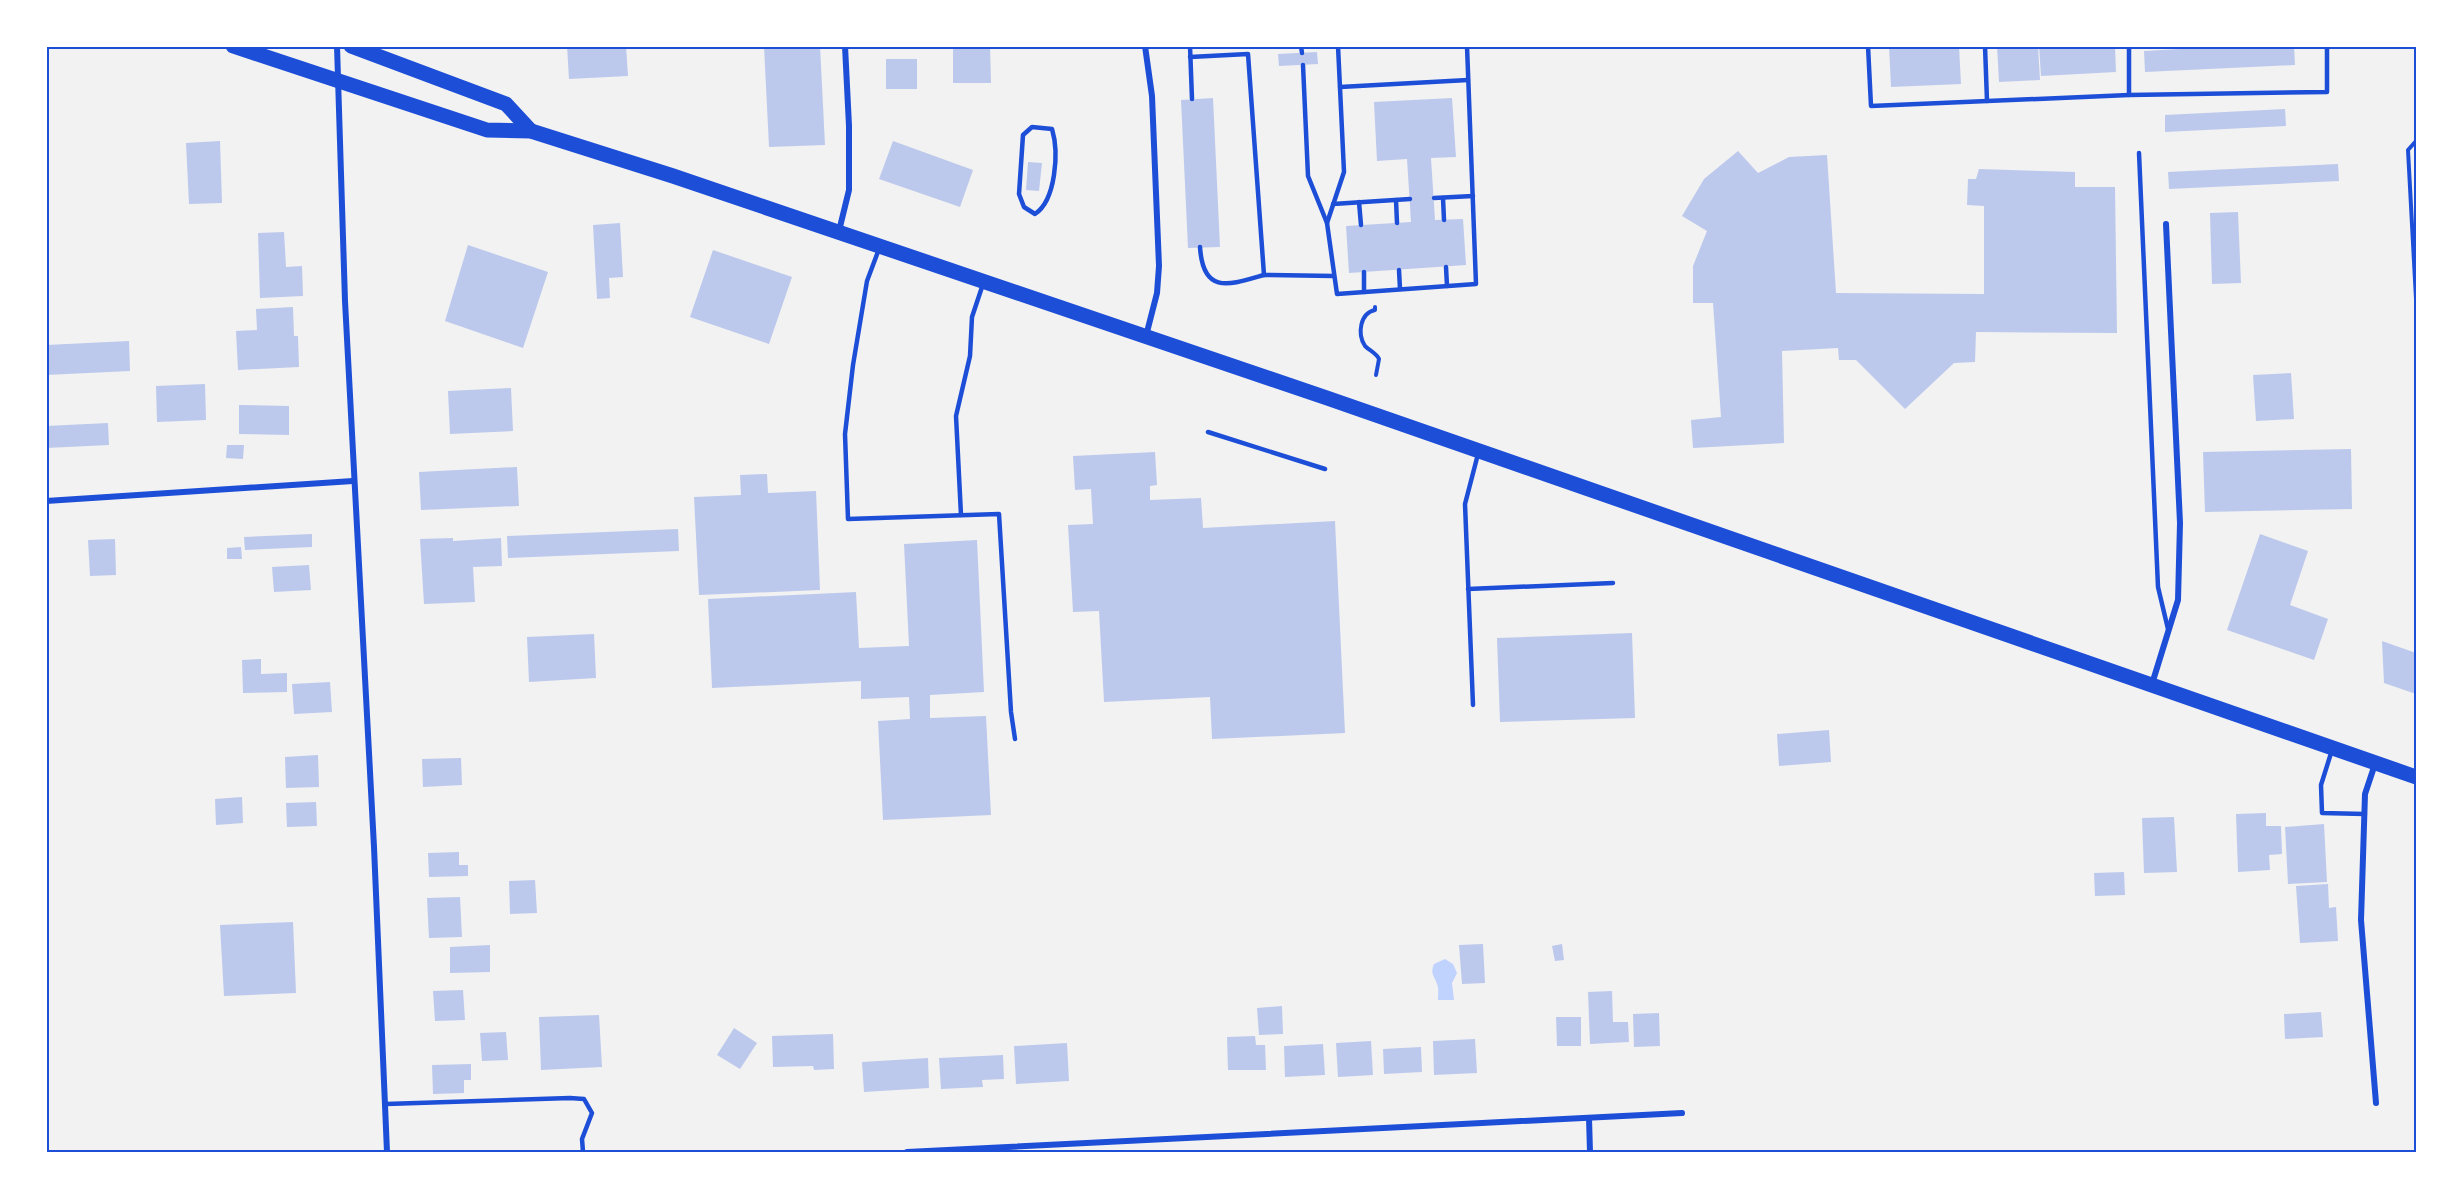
<svg xmlns="http://www.w3.org/2000/svg" width="2463" height="1199" font-family="Manrope,sans-serif">
	<style>
		.water { fill: #bfd3fe }
		.building { fill: #bdc9ec }
		.lines { fill: none; stroke-linecap: round; stroke-linejoin: round }
		.path { stroke: #1d4ed8; stroke-width: 4 }
		.service { stroke: #1d4ed8; stroke-width: 4.5 }
		.minor { stroke: #1d4ed8; stroke-width: 6 }
		.primary { stroke: #1d4ed8; stroke-width: 15 }
		.neatline { fill: none; stroke: #1d4ed8; stroke-width: 2 }
	</style>
	<rect width="100%" height="100%" fill="#f2f2f2"/>
	<!-- water -->
	<path class="water" d="M1445,959L1453,964L1457,973L1452,983L1454,1000H1438C1438,995 1439,988 1437,984C1434,975 1430,974 1434,964Z"/>
	<!-- building -->
	<g class="building">
		<path d="M567,46H626L628,76L569,79Z"/>
		<path d="M764,46H820L825,145L769,147Z"/>
		<path d="M953,46H990L991,83H953Z"/>
		<path d="M1889,46H1959L1961,84L1891,87Z"/>
		<path d="M1997,46H2038L2040,80L1999,82Z"/>
		<path d="M2039,46H2115L2116,72L2041,76Z"/>
		<path d="M2234,46H2294L2295,65L2145,72L2144,51Z"/>
		<path d="M1317,52L1318,64L1279,66L1278,54Z"/>
		<rect x="886" y="59" width="31" height="30"/>
		<path d="M1213,98L1220,247L1188,248L1181,100Z"/>
		<path d="M1452,98L1456,157L1431,158L1435,220L1463,219L1466,265L1349,273L1346,226L1411,222L1407,159L1377,161L1374,102Z"/>
		<path d="M2285,109L2286,126L2165,132V115Z"/>
		<path d="M220,141L222,203L189,204L186,143Z"/>
		<path d="M893,141L973,170L960,207L879,179Z"/>
		<path d="M1738,151L1758,173L1789,157L1827,155L1836,293L1984,294V206L1967,205L1968,179H1976L1979,169L2075,172V187H2115L2117,333L1976,332L1975,362L1954,363L1905,409L1856,360H1839L1838,348L1782,351L1784,443L1693,448L1691,420L1721,417L1713,303H1693V266L1707,231L1682,216L1704,179Z"/>
		<path d="M1028,162L1042,163L1039,191L1026,190Z"/>
		<path d="M2338,164L2339,181L2169,189L2168,172Z"/>
		<path d="M2238,212L2241,283L2212,284L2210,213Z"/>
		<path d="M620,223L623,277L609,278L610,298L597,299L593,225Z"/>
		<path d="M284,232L286,267L302,266L303,296L260,298L258,233Z"/>
		<path d="M468,245L548,272L523,348L445,321Z"/>
		<path d="M713,250L792,277L769,344L690,317Z"/>
		<path d="M293,307L294,336H298L299,367L238,370L236,331L257,330L256,309Z"/>
		<path d="M129,341L130,371L46,375V345Z"/>
		<path d="M2291,373L2294,419L2256,421L2253,375Z"/>
		<path d="M205,384L206,420L157,422L156,386Z"/>
		<path d="M511,388L513,431L450,434L448,391Z"/>
		<path d="M239,405L289,406V435L239,434Z"/>
		<path d="M108,423L109,445L46,448V426Z"/>
		<path d="M227,445H244L243,459L226,458Z"/>
		<path d="M2351,449L2352,509L2205,512L2203,452Z"/>
		<path d="M1155,452L1157,485L1150,486V500L1201,498L1203,528L1335,521L1345,733L1212,739L1210,697L1104,702L1099,611L1073,612L1068,525L1093,524L1091,489L1075,490L1073,456Z"/>
		<path d="M517,467L519,506L421,510L419,472Z"/>
		<path d="M767,474L768,493L816,491L820,590L699,595L694,497L741,495L740,475Z"/>
		<path d="M678,529L679,551L508,558L507,536Z"/>
		<path d="M312,534V547L245,550L244,537Z"/>
		<path d="M2260,534L2308,551L2290,605L2328,619L2314,660L2227,630Z"/>
		<path d="M453,538V541L501,538L502,566L473,567L475,602L424,604L420,539Z"/>
		<path d="M115,539L116,575L90,576L88,540Z"/>
		<path d="M977,540L984,692L930,695V718L986,716L991,815L883,820L878,721L910,719L909,697L861,699V681L712,688L708,599L856,592L859,648L909,646L904,544Z"/>
		<path d="M241,547L242,559H227V548Z"/>
		<path d="M309,565L311,590L274,592L272,567Z"/>
		<path d="M1632,633L1635,718L1500,722L1497,638Z"/>
		<path d="M594,634L596,678L529,682L527,637Z"/>
		<path d="M2382,641L2416,653V694L2384,683Z"/>
		<path d="M261,659V674L287,673V692L243,693L242,660Z"/>
		<path d="M330,682L332,712L294,714L292,684Z"/>
		<path d="M1829,730L1831,762L1779,766L1777,734Z"/>
		<path d="M318,755L319,787L286,788L285,757Z"/>
		<path d="M461,758L462,785L423,787L422,759Z"/>
		<path d="M242,797L243,823L216,825L215,799Z"/>
		<path d="M316,802L317,826L287,827L286,803Z"/>
		<path d="M2266,813V826H2281L2282,854L2269,855L2270,870L2238,872L2236,814Z"/>
		<path d="M2174,817L2177,872L2144,873L2142,818Z"/>
		<path d="M2324,824L2327,882L2288,884L2285,827Z"/>
		<path d="M459,852V865H468V876L429,877L428,853Z"/>
		<path d="M2124,872L2125,895L2095,896L2094,873Z"/>
		<path d="M535,880L537,913L510,914L509,881Z"/>
		<path d="M2328,884L2329,908L2336,907L2338,941L2300,943L2296,886Z"/>
		<path d="M460,897L462,937L429,938L427,898Z"/>
		<path d="M293,922L296,993L224,996L220,925Z"/>
		<path d="M1483,944L1485,983L1462,984L1459,945Z"/>
		<path d="M1562,944L1564,960L1555,961L1552,946Z"/>
		<path d="M490,945V972L450,973V947Z"/>
		<path d="M463,990L465,1020L435,1021L433,991Z"/>
		<path d="M1612,991L1613,1022H1628L1629,1042L1590,1044L1588,992Z"/>
		<path d="M1282,1006L1283,1034L1259,1035L1257,1008Z"/>
		<path d="M2321,1012L2323,1037L2285,1039L2284,1014Z"/>
		<path d="M1659,1013L1660,1046L1634,1047L1633,1014Z"/>
		<path d="M599,1015L602,1067L541,1070L539,1017Z"/>
		<path d="M1556,1017H1581V1046H1557Z"/>
		<path d="M734,1028L757,1043L740,1069L717,1055Z"/>
		<path d="M506,1032L508,1060L482,1061L480,1033Z"/>
		<path d="M833,1034L834,1069L814,1070L813,1066L773,1067L772,1036Z"/>
		<path d="M1255,1036L1256,1045H1265L1266,1070H1228L1227,1037Z"/>
		<path d="M1475,1039L1477,1073L1434,1075L1433,1041Z"/>
		<path d="M1371,1041L1373,1075L1338,1077L1336,1043Z"/>
		<path d="M1067,1043L1069,1081L1016,1084L1014,1046Z"/>
		<path d="M1323,1044L1325,1075L1285,1077L1284,1046Z"/>
		<path d="M1421,1047L1422,1072L1384,1074L1383,1049Z"/>
		<path d="M1003,1055L1004,1079L982,1080L983,1087L941,1089L939,1058Z"/>
		<path d="M928,1058L929,1088L864,1092L862,1062Z"/>
		<path d="M471,1064V1080H464V1093L433,1094L432,1065Z"/>
	</g>
	<g class="lines">
		<!-- path -->
		<g class="path">
			<path d="M2416,141L2408,150L2416,299"/>
			<path d="M1375,307V310C1360,313 1357,334 1365,346C1370,351 1376,353 1379,359L1376,375"/>
		</g>
		<!-- service -->
		<g class="service">
			<path d="M1190,46L1192,99"/>
			<path d="M1301,46L1302,53"/>
			<path d="M1868,46L1871,106L2129,95"/>
			<path d="M1985,46L1987,101"/>
			<path d="M2129,46V95L2327,92V46"/>
			<path d="M1190,57L1248,54L1264,275L1334,276"/>
			<path d="M1303,65L1308,176L1327,223L1337,294L1476,284L1467,46"/>
			<path d="M1340,87L1468,80"/>
			<path d="M1032,127L1052,129C1059,152 1056,200 1035,214L1024,207L1019,194L1023,135Z"/>
			<path d="M2139,153L2158,587L2168,629"/>
			<path d="M1434,198L1473,196"/>
			<path d="M1443,198L1444,220"/>
			<path d="M1396,200L1397,223"/>
			<path d="M1359,202L1361,225"/>
			<path d="M1333,204L1410,199"/>
			<path d="M1327,223L1344,172L1338,46"/>
			<path d="M1200,247C1203,295 1229,285 1264,275"/>
			<path d="M879,249L867,281L853,365L845,434L848,519L999,514L1011,712L1015,739"/>
			<path d="M1446,267L1447,286"/>
			<path d="M1399,270L1400,289"/>
			<path d="M1364,272V292"/>
			<path d="M1208,432L1325,469"/>
			<path d="M961,515L956,416L970,356L972,317L983,284"/>
			<path d="M1468,589L1613,583"/>
			<path d="M1473,705L1465,504L1478,454"/>
			<path d="M2332,750L2321,785L2322,813L2365,814"/>
			<path d="M386,1104L570,1098L584,1099L592,1113L582,1139L583,1152"/>
		</g>
		<!-- minor -->
		<g class="minor">
			<path d="M337,46L345,301L374,847L387,1152"/>
			<path d="M1145,46L1152,96L1159,266L1157,293L1146,336"/>
			<path d="M839,231L849,190V126L845,46"/>
			<path d="M46,501L353,481"/>
			<path d="M2152,684L2178,600L2180,523L2166,224"/>
			<path d="M2375,764L2365,794L2361,920L2376,1103"/>
			<path d="M1589,1118L1590,1152"/>
			<path d="M907,1152L1682,1113"/>
		</g>
		<!-- primary -->
		<g class="primary">
			<path d="M233,46L487,130L531,131L673,176L1327,398L2416,777"/>
			<path d="M351,46L506,104L531,131"/>
		</g>
	</g>
	<!-- border -->
	<rect width="2463" height="1199" fill="none" stroke="#ffffff" stroke-width="96"/>
	<rect x="48" y="48" width="2367" height="1103" class="neatline"/>
</svg>
